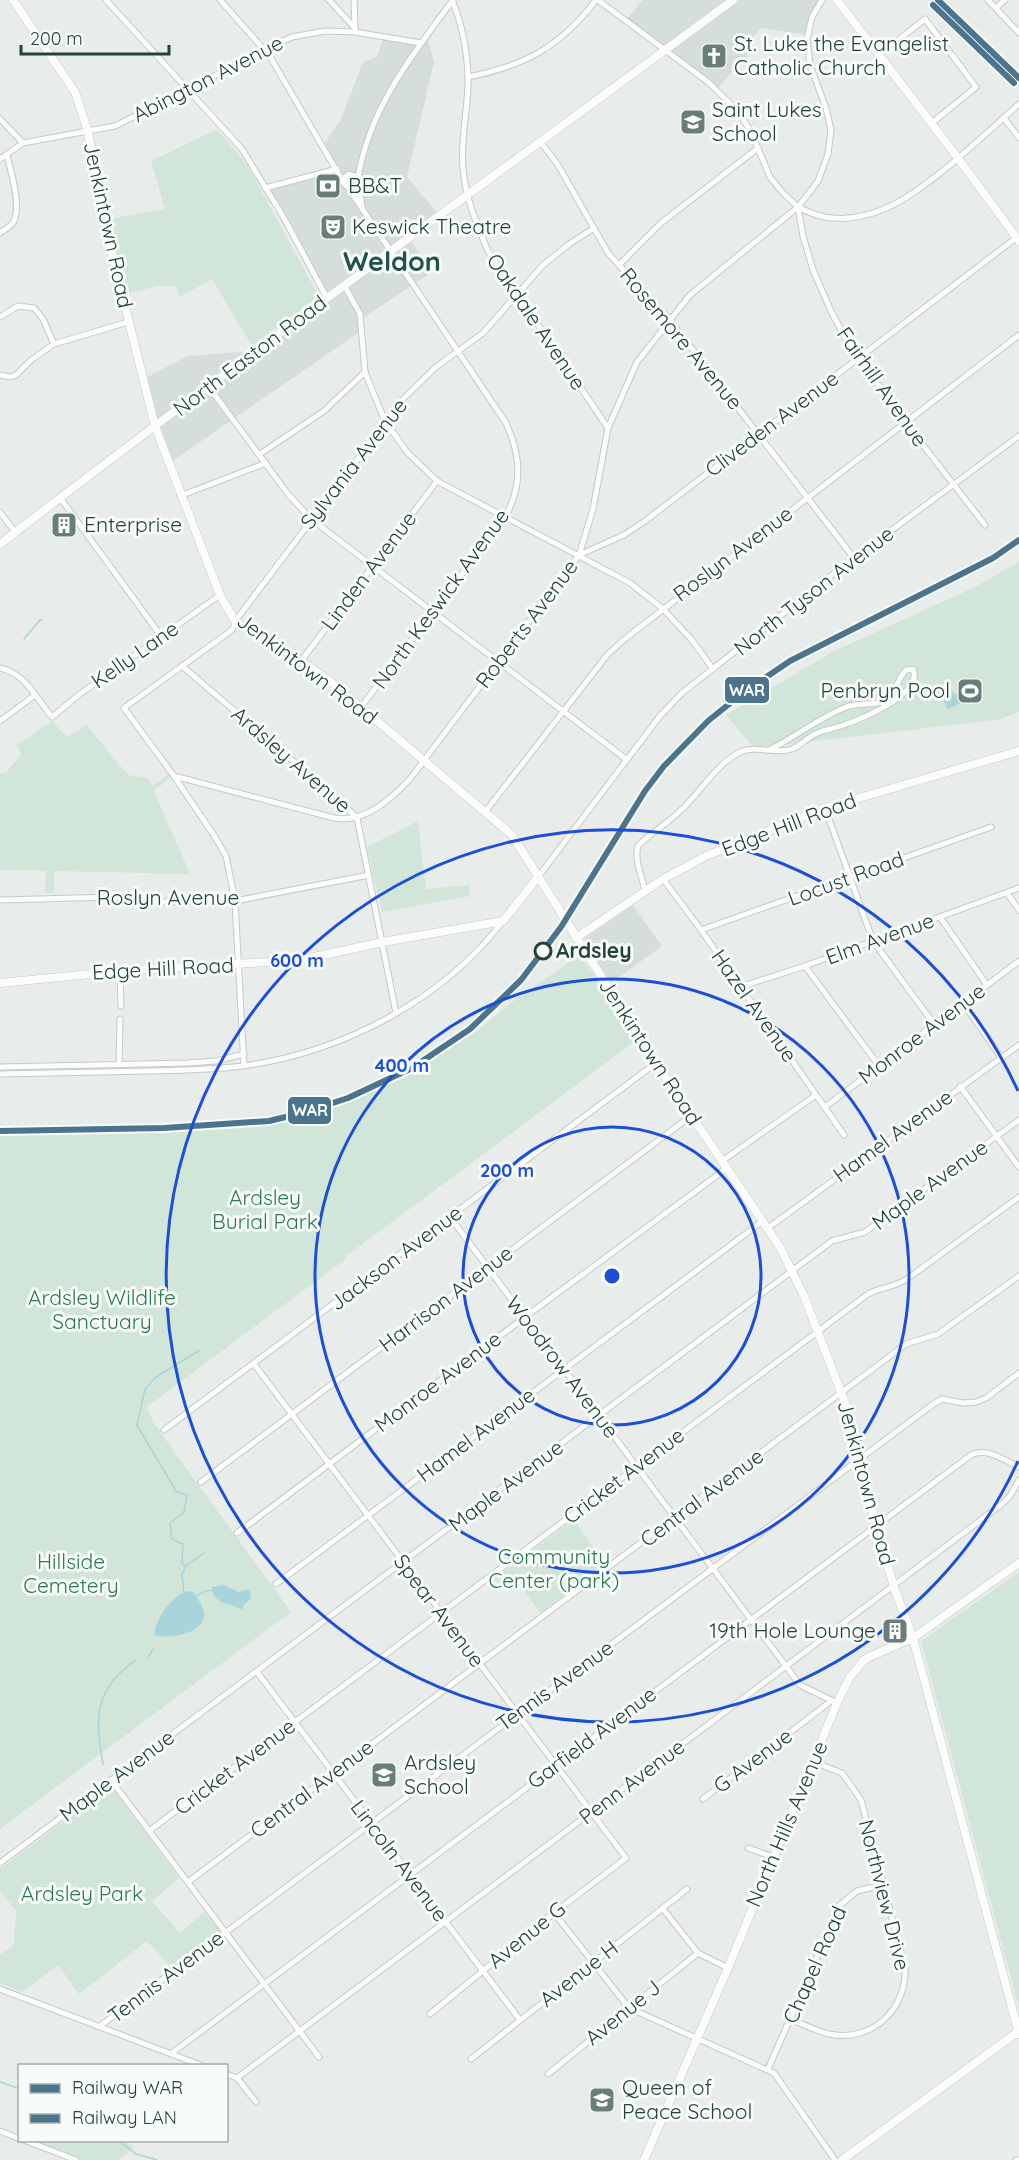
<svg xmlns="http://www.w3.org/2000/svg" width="1019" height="2160" font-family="Quicksand,sans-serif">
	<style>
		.built { fill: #d6dedb }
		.green { fill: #d1e6d8 }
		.water { fill: #a9d4db }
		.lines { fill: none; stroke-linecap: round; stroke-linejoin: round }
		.stream { stroke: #a9d4db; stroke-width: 1.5 }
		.street-casing { stroke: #c5cac8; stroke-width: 7 }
		.secondary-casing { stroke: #c3cbc8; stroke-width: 9 }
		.street { stroke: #fcfcfc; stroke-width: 5 }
		.secondary { stroke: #fcfcfc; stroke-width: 8 }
		.rail-1-casing { stroke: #f7fbf9; stroke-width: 10 }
		.rail-2-casing { stroke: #f7fbf9; stroke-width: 10 }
		.rail-1 { stroke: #4c748c; stroke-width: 6 }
		.rail-2 { stroke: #4c748c; stroke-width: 6 }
		.ring { fill: none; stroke: #1d4ed8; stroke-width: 3 }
		.stop-dot { fill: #f7fbf9; stroke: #24423a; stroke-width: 3 }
		.labels { text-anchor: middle; stroke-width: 6; stroke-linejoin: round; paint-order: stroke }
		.poi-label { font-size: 21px; fill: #24423a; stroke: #f7fbf9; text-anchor: start }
		.street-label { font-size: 21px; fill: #24423a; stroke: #f7fbf9 }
		.stop-label { font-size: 21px; font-weight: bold; fill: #24423a; stroke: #f7fbf9; text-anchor: start }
		.park-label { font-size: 21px; fill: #2d7a4b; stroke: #f7fbf9 }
		.district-label { font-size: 27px; font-weight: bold; fill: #1f5548; stroke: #f7fbf9 }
		.centre { fill: #1d4ed8; stroke: #f7fbf9; stroke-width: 3 }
		.ring-label { font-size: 18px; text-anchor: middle; font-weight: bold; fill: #1d4ed8; stroke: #f7fbf9; stroke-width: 6; stroke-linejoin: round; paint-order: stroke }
		.line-badge { stroke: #f7fbf9; stroke-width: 2 }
		.badge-label { font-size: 16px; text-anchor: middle; font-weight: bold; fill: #fff }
	</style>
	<rect width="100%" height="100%" fill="#e8edeb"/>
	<!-- built -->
	<g class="built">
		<path d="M643,0H822L817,8L808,35L761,28L748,43L747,58L734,69L717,89L625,21Z"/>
		<path d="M384,36L421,43L427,36L434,62L407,177L440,216L408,237L433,271L360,320L361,331L168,464L142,380L187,356L255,351L326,298L265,188L337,170L323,146L341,119L363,62L377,57Z"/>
		<path d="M633,905L662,946L611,983L585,942V938Z"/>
	</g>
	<!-- green -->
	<g class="green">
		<path d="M217,129L247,165L319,296L252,346L212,279L182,296L179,295L176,286H159L125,294L108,219L165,209L151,161Z"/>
		<path d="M1019,562V712L997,720L754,748L726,715L832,652L975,587Z"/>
		<path d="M52,721L67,737L86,725L128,775L148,778L152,786L169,774L171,777L154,791L190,874L55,871L54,893H45L46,871L0,870V773H6L21,754L17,745Z"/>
		<path d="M418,821L426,889L469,885L470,896L382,912L367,847Z"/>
		<path d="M580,955L638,1039L345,1257L347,1258L147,1407L153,1422L291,1612L0,1829V1136L100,1134L268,1123L326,1108L377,1089L416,1069L476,1032L517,998Z"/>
		<path d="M574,1519L605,1564L540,1613L518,1583L505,1590L494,1579Z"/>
		<path d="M1019,1572V2008L921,1641Z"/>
		<path d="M111,1786L179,1878L152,1901L180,1933L205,1912L221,1932L172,1968L147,1941L79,1994L58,1965L22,1992L0,1983V1955L14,1944L16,1911L0,1891V1869Z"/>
		<path d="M35,2141H125L134,2148L118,2160H82Z"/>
	</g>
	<!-- water -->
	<g class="water">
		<path d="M951,687L954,695L960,692L964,702L947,709L940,690Z"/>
		<path d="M223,1585L239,1592L249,1589L251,1599L245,1603L242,1610C231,1602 213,1606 212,1587Z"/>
		<path d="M189,1591L193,1592C198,1600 205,1607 204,1617C201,1635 167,1639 154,1635C156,1619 172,1594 189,1591Z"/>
	</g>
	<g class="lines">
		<!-- stream -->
		<g class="stream">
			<path d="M24,639L40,620H42"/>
			<path d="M186,1566L204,1553"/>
			<path d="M184,1592L182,1575L186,1566L182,1563L183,1544L172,1539L170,1523L184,1512L187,1495L176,1491L137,1425L145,1389L156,1377L200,1350"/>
			<path d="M196,1596L206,1591L213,1590"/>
			<path d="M148,1658L153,1649"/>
			<path d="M103,1764C94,1717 95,1688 136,1660"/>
			<path d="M0,2082L20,2089"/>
			<path d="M118,2140L136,2154L157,2160"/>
		</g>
		<!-- street casing -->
		<g class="street-casing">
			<g id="street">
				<path d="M106,0L242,149L284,218L327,298"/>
				<path d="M220,0L269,55L345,185L353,188L358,182"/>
				<path d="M329,0L355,28"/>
				<path d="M354,0L355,28"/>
				<path d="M452,0C462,24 467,50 468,76C469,107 460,137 463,168C465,197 477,225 488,251L608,428"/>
				<path d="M598,0L708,82L738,111L751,132L770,177L783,193L798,207L803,236L813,270L831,311L847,341L905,422L985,525"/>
				<path d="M988,0L1019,33"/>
				<path d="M996,8L1005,0"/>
				<path d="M879,55L925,19L976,87L932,123"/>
				<path d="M468,77C525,66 561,46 596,0"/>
				<path d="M1004,118L1019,138"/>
				<path d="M0,119L23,143"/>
				<path d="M540,141L558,165L608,253L669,319L854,558"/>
				<path d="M0,159L23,143L115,126L188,90L259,52L292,37L325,31L355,32L421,43"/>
				<path d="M358,178C369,109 412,55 453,0"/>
				<path d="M344,183L345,177L349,174L357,177L362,207"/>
				<path d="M347,186L506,423C521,456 523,485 505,517L361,707"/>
				<path d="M265,188L337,169"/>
				<path d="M798,207C806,211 815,215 824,217C876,226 919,191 956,160C977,142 998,123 1019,104"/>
				<path d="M0,233C4,230 9,227 12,224C23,211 11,171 7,156"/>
				<path d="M619,265L661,223L758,148"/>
				<path d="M344,285L360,314L365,372L375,397L385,421L407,452L437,481L630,583L662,608L691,639L713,669"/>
				<path d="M0,317L18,306L34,308L43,319L54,344"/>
				<path d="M0,375L10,377L16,375L31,360L54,344L128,322"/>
				<path d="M209,387L288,494L311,519L626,759"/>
				<path d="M260,454L324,411L365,372"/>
				<path d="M180,496L266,463"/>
				<path d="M61,499L161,636"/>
				<path d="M0,512L15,532"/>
				<path d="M579,555L624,535L645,521L1016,238"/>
				<path d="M301,661L437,481"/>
				<path d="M182,666L341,802L357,818L396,1013"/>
				<path d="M0,668C26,674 36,698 52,717L80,694L220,595"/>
				<path d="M0,721L35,695"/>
				<path d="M174,776L334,818C365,823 390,800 410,779L579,555L593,509L608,428L637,362L690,295L798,207L818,181L828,154L831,130L826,108L810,65L807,39L812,17L822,0"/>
				<path d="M825,808L873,941L934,1024"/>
				<path d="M485,812L608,654L626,638L1019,335"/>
				<path d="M538,877L660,716L682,693L854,558L1019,436"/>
				<path d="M663,879L701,930L844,1135"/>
				<path d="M645,890C642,877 634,860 638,846C650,833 667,824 680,811C700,793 714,767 738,753C755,744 775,755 792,749C800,746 807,738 815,734C823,730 832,729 841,726C859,720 924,694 913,669L906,670C898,678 894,695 885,700C875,706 860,703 849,706C821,716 797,736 771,749"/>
				<path d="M1007,893L1019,910"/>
				<path d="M0,900L115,897L161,902L235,901L369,875"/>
				<path d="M940,917L987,985"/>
				<path d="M701,930L991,827"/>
				<path d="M805,966L879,1066"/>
				<path d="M120,971L121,1006"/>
				<path d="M740,987L805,966L1019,888"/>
				<path d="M963,1003L1001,1057"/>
				<path d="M119,1065L120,1019"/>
				<path d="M244,1066L235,901L226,856L215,837L174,776L124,708L232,630L239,616L404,398L436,367L483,333L543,265L568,245L594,228"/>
				<path d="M0,1067L187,1063L216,1061L244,1054"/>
				<path d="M0,1074C50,1073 101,1072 151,1071C181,1070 212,1070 242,1066C341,1053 442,1001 503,921"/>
				<path d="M960,1086L1019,1167"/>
				<path d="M825,1107L1019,961"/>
				<path d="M722,1161L816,1095"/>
				<path d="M450,1217L800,1685L837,1703"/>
				<path d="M768,1228L1019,1045"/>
				<path d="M254,1364L626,1858L554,1913L430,2014"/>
				<path d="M164,1430L656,1063"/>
				<path d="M201,1482L691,1116"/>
				<path d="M237,1533L525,1317L727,1168"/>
				<path d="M276,1584L763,1221"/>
				<path d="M257,1672L520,2020"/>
				<path d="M111,1780L319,2057"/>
				<path d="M703,1799L831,1701"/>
				<path d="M149,1831L868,1294C881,1287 895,1287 907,1279L1019,1197"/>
				<path d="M748,1848L773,1857"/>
				<path d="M0,1863L832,1241L865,1232L1019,1120"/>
				<path d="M188,1882L906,1344L938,1334L1019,1276"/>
				<path d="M663,1909L698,1953L728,1968"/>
				<path d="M554,1913L629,2008L774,2073L835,2160"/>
				<path d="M0,1989L203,2066"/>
				<path d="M790,2019C803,2024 816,2031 829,2034C872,2043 907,2009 905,1968L861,1800L842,1773L813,1762"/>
				<path d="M100,2026L932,1405L942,1399L963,1403L976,1402L986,1398L1019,1373"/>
				<path d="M172,2053L971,1455C987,1447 1004,1460 1019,1467"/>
				<path d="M471,2059L687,1889"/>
				<path d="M768,2069L840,1905L857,1891L883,1885"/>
				<path d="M226,2074L237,2078L256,2102"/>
				<path d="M548,2074L698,1953"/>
				<path d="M237,2078L1002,1504L1010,1496L1019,1480"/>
				<path d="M0,2131L20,2139"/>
				<path d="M24,2140L76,2160"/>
				<path d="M1016,2160H1019"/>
			</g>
		</g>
		<!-- secondary casing -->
		<g class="secondary-casing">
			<g id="secondary">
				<path d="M13,0L75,92L88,132L103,218L155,426L220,595L236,623L301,661L331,682L512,835L656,1063L780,1247L804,1296L854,1426L876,1527L895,1590L913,1638L1019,2034"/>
				<path d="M837,0L958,158L1019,241"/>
				<path d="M0,544C241,358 488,181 733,0"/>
				<path d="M576,938L663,879L706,856L825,808L1019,751"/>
				<path d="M0,983L120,971L300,960L383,942L503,921L538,877"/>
				<path d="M644,2160L728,1968L837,1703L850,1677L864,1660L871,1656L913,1638L1019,1563"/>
				<path d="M842,2160L1019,2031"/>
			</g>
		</g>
		<!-- street -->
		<use href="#street" class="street"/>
		<!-- secondary -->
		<use href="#secondary" class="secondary"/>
		<!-- rail-1 casing -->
		<g class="rail-1-casing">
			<g id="rail-1">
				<path d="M938,0L1019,78"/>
				<path d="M0,1131L164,1128L269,1121L302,1113L348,1098L412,1068L470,1029L521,980L561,927L645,791L664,766L708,721L744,692L790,661L993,558L1019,540"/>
			</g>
		</g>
		<!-- rail-2 casing -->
		<g class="rail-2-casing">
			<path id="rail-2" d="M933,5L1014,83"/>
		</g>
		<!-- rail-1 -->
		<use href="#rail-1" class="rail-1"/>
		<!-- rail-2 -->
		<use href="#rail-2" class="rail-2"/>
	</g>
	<!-- distance rings -->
	<g class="ring">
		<circle cx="612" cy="1276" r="149"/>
		<circle cx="612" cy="1276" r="297"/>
		<path d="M1018 1461A446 446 0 1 1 1018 1091"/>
	</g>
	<!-- icons -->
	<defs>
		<g id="church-square" transform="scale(1.35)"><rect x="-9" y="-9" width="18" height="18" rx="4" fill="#697e78" stroke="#f7fbf9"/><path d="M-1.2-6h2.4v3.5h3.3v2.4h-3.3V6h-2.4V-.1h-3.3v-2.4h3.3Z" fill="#fff"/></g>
		<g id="school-square" transform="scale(1.35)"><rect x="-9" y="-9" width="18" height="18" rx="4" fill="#697e78" stroke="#f7fbf9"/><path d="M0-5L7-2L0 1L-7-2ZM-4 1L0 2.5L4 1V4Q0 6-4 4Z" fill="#fff"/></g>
		<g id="bank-square" transform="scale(1.35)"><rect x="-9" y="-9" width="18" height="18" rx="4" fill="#697e78" stroke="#f7fbf9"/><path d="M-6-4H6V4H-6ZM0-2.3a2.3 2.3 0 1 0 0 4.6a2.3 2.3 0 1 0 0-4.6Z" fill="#fff"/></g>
		<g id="theatre-square" transform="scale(1.35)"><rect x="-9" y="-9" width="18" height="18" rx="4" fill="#697e78" stroke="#f7fbf9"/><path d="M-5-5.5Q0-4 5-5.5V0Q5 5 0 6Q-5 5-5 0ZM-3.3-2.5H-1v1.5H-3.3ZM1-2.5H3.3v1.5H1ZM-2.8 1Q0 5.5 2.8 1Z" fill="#fff"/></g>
		<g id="building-square" transform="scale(1.35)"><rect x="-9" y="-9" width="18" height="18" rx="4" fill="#697e78" stroke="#f7fbf9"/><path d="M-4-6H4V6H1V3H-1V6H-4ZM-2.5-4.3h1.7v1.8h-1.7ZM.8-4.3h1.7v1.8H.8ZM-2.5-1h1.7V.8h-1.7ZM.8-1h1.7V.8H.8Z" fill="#fff"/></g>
		<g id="stadium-square" transform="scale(1.35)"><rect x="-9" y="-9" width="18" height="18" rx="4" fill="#697e78" stroke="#f7fbf9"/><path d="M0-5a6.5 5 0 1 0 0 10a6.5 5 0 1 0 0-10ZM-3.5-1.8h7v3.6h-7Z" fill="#fff"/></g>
	</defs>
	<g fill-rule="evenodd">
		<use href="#church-square" x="714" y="56"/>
		<use href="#school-square" x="693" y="122"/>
		<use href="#bank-square" x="328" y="186"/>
		<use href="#theatre-square" x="333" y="227"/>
		<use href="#building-square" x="64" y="525"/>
		<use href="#stadium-square" x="970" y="691"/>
		<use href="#building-square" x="895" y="1631"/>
		<use href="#school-square" x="384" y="1775"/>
		<use href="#school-square" x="602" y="2100"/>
	</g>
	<!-- markers -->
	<circle class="stop-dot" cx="543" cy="951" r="8"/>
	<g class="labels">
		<!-- poi labels -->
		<g class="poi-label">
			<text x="734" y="51">St. Luke the Evangelist<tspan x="734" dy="24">Catholic Church</tspan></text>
			<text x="712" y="117">Saint Lukes<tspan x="712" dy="24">School</tspan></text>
			<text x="348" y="193">BB&amp;T</text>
			<text x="352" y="234">Keswick Theatre</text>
			<text x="84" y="532">Enterprise</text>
			<text x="950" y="698" text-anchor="end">Penbryn Pool</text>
			<text x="876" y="1638" text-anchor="end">19th Hole Lounge</text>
			<text x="404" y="1770">Ardsley<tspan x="404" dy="24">School</tspan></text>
			<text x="622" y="2095">Queen of<tspan x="622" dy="24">Peace School</tspan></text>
		</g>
		<!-- street labels -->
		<g class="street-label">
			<text transform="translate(208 79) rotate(-27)" y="7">Abington Avenue</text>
			<text transform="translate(108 225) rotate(78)" y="7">Jenkintown Road</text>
			<text transform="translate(536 322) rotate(56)" y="7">Oakdale Avenue</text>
			<text transform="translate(681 339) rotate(50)" y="7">Rosemore Avenue</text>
			<text transform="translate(250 356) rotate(-37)" y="7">North Easton Road</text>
			<text transform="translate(882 387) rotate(55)" y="7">Fairhill Avenue</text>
			<text transform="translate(772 424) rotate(-37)" y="7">Cliveden Avenue</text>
			<text transform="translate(354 464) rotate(-52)" y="7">Sylvania Avenue</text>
			<text transform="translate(733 554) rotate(-37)" y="7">Roslyn Avenue</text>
			<text transform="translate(369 571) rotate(-53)" y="7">Linden Avenue</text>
			<text transform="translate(814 591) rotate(-38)" y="7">North Tyson Avenue</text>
			<text transform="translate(441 599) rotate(-54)" y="7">North Keswick Avenue</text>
			<text transform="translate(527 624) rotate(-53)" y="7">Roberts Avenue</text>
			<text transform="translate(135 655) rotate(-35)" y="7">Kelly Lane</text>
			<text transform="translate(307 669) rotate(37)" y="7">Jenkintown Road</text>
			<text transform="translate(291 760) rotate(41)" y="7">Ardsley Avenue</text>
			<text transform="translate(789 825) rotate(-21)" y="7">Edge Hill Road</text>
			<text transform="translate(846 879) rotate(-20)" y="7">Locust Road</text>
			<text x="168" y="905">Roslyn Avenue</text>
			<text transform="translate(880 939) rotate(-20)" y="7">Elm Avenue</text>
			<text transform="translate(163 969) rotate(-3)" y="7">Edge Hill Road</text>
			<text transform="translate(754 1006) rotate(55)" y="7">Hazel Avenue</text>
			<text transform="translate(922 1034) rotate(-37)" y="7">Monroe Avenue</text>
			<text transform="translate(650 1052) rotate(57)" y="7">Jenkintown Road</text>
			<text transform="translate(893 1136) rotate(-36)" y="7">Hamel Avenue</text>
			<text transform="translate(930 1185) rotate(-36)" y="7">Maple Avenue</text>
			<text transform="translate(396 1258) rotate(-37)" y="7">Jackson Avenue</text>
			<text transform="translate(446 1299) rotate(-37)" y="7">Harrison Avenue</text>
			<text transform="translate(562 1367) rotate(53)" y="7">Woodrow Avenue</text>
			<text transform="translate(438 1382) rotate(-37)" y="7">Monroe Avenue</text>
			<text transform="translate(476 1435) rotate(-37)" y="7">Hamel Avenue</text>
			<text transform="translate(624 1476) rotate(-37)" y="7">Cricket Avenue</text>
			<text transform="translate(866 1483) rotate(75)" y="7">Jenkintown Road</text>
			<text transform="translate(506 1486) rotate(-37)" y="7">Maple Avenue</text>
			<text transform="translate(702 1498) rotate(-37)" y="7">Central Avenue</text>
			<text transform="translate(439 1611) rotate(53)" y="7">Spear Avenue</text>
			<text transform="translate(555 1686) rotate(-36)" y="7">Tennis Avenue</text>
			<text transform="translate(592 1738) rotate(-37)" y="7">Garfield Avenue</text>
			<text transform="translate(753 1761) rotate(-37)" y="7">G Avenue</text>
			<text transform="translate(235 1767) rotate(-37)" y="7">Cricket Avenue</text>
			<text transform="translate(117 1776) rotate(-37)" y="7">Maple Avenue</text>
			<text transform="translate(632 1782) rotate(-37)" y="7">Penn Avenue</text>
			<text transform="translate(312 1789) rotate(-37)" y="7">Central Avenue</text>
			<text transform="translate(787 1824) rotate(-67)" y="7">North Hills Avenue</text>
			<text transform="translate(399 1861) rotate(53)" y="7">Lincoln Avenue</text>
			<text transform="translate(884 1895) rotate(76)" y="7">Northview Drive</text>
			<text transform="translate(527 1935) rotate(-39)" y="7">Avenue G</text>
			<text transform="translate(815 1965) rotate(-66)" y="7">Chapel Road</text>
			<text transform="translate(579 1974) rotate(-38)" y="7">Avenue H</text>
			<text transform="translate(166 1977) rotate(-37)" y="7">Tennis Avenue</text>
			<text transform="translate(623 2013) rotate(-39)" y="7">Avenue J</text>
		</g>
		<!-- stop labels -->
		<g class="stop-label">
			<text x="556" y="958">Ardsley</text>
		</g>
		<!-- park labels -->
		<g class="park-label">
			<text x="265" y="1205">Ardsley<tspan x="265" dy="24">Burial Park</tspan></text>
			<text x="102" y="1305">Ardsley Wildlife<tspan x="102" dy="24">Sanctuary</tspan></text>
			<text x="554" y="1564">Community<tspan x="554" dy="24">Center (park)</tspan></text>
			<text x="71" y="1569">Hillside<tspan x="71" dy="24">Cemetery</tspan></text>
			<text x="82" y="1901">Ardsley Park</text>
		</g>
		<!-- district labels -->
		<g class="district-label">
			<text x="392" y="271">Weldon</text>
		</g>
	</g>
	<circle cx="612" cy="1276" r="9" class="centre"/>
	<g class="ring-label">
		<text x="297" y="967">600 m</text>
		<text x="402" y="1072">400 m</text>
		<text x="507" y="1177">200 m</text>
	</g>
	<g class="line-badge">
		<rect x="724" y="676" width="46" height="28" rx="6" fill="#4c748c"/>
		<rect x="287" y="1096" width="45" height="29" rx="6" fill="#4c748c"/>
	</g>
	<g class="badge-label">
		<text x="747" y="696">WAR</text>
		<text x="310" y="1116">WAR</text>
	</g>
	<!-- legend -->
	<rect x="18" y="2064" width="210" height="78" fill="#f7fbf9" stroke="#a3b1ad" stroke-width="1.5"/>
	<rect x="30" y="2084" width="30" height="9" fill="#4c748c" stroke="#a3b1ad" stroke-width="1.5"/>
	<text x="72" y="2094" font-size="18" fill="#24423a">Railway WAR</text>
	<rect x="30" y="2114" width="30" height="9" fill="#4c748c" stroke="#a3b1ad" stroke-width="1.5"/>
	<text x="72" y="2124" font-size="18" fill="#24423a">Railway LAN</text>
	<!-- scale -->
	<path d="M21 45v9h148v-9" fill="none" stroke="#24423a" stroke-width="3"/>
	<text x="30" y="45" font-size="18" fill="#24423a" stroke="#f7fbf9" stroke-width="4.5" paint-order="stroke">200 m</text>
</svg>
